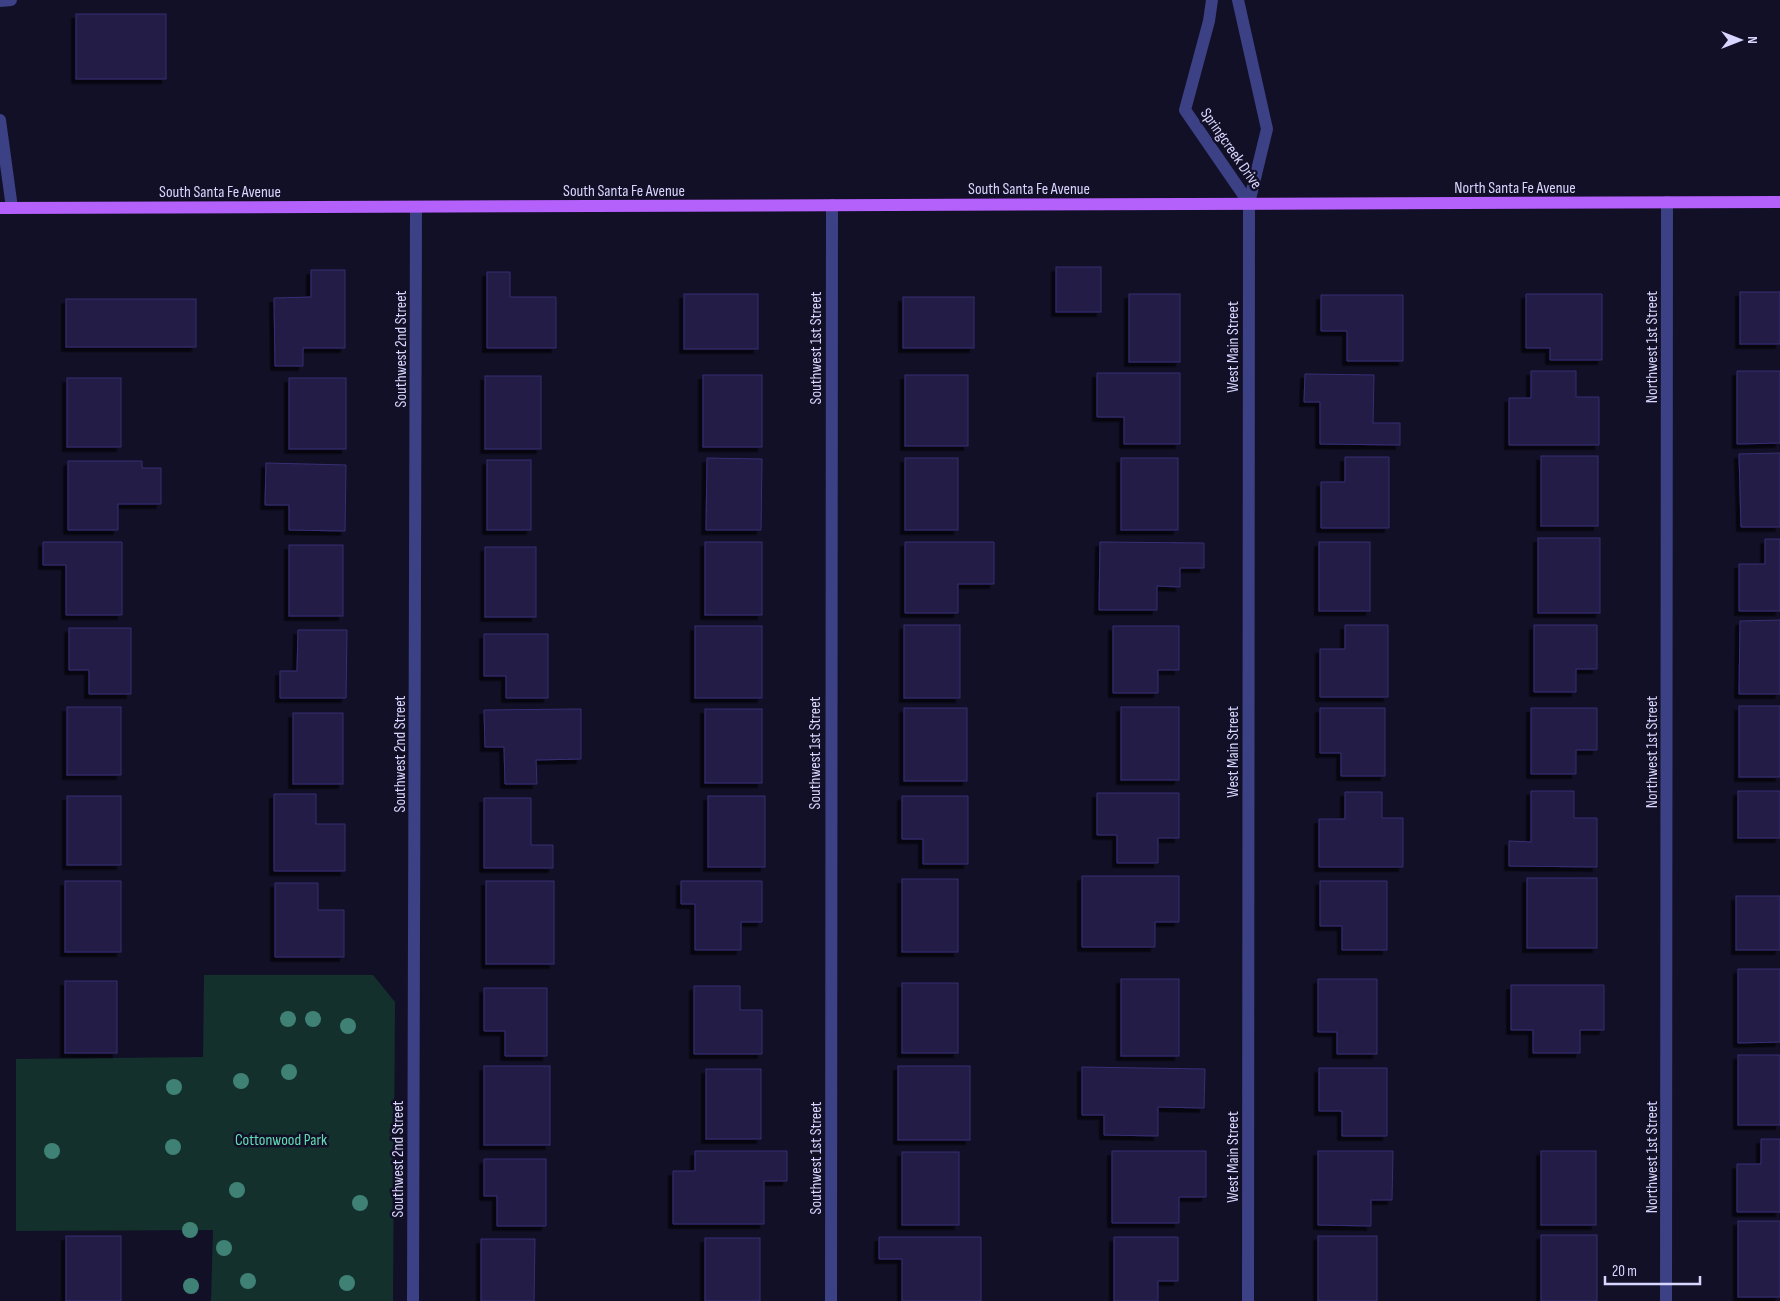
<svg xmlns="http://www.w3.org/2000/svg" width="1780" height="1301" font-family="'Sofia Sans Condensed',sans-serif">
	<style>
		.green { fill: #13302d }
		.building { fill: #211c47; stroke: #372f73; filter: url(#shadow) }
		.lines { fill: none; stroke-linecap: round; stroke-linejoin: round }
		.minor { stroke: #3c4084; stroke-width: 12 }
		.major { stroke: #b460fb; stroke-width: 12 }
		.tree { fill: #3f8175 }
		.labels { text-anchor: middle; stroke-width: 5; stroke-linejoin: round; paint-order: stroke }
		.street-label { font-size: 16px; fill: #d8d6fe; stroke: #121027 }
		.park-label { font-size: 16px; fill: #63ddb4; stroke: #121027 }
	</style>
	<defs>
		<filter id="shadow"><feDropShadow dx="-4.5" dy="4.5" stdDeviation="0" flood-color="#0009"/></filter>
	</defs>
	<rect width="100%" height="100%" fill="#121027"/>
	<!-- green -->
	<path class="green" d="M204,975H373L395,1002L393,1301H211L213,1230L16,1231V1059L203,1057Z"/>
	<!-- building -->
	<g class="building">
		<rect x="76" y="14" width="90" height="65"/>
		<rect x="1056" y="267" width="45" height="45"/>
		<path d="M311,270H345V348H303V366H275L274,298L311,297Z"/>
		<path d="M487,272H510V297H556V348H487Z"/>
		<rect x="1740" y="292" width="40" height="52"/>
		<rect x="684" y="294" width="74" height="55"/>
		<rect x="1129" y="294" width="51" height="68"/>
		<path d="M1526,294H1602V360H1550V348H1526Z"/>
		<path d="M1321,295H1403V361H1347V331H1321Z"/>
		<rect x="903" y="297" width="71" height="51"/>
		<rect x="66" y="299" width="130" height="48"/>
		<path d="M1531,371H1576V397H1599V445H1509V398H1531Z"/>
		<path d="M1737,371H1780V443L1737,444Z"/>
		<path d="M1097,373H1180V444H1124V417H1097Z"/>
		<path d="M1305,374L1374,375L1373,423H1400V445L1320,444V402H1304Z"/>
		<rect x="703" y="375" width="59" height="72"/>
		<rect x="905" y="375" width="63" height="71"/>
		<rect x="485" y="376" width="56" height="73"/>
		<rect x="67" y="378" width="54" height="69"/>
		<rect x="289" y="378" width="57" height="71"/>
		<path d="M1780,453V527H1741L1739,454Z"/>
		<rect x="1541" y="456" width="57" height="70"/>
		<path d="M1345,457H1389V528H1321V482H1345Z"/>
		<path d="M707,458L762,459L761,530H706Z"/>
		<rect x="905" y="458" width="53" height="72"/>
		<rect x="1121" y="458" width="57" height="72"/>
		<rect x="487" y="460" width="44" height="70"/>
		<path d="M68,461H142V468H161V504H118V530H68Z"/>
		<path d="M266,463L346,465L345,531L289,530V505H265Z"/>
		<rect x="1538" y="538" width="62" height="75"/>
		<path d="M1765,539H1780V611H1739V564H1765Z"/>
		<path d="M43,542H122V615H66V565H43Z"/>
		<rect x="705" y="542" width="57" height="73"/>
		<path d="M905,542H994V584H958V613H905Z"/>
		<path d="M1100,542L1204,543V568H1180V587L1157,586V610H1099Z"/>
		<rect x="1319" y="542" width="51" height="69"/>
		<rect x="289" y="545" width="54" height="71"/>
		<rect x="485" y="547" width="51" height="70"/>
		<path d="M1780,620V694H1739L1740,621Z"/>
		<rect x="904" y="625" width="56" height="73"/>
		<path d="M1345,625H1388V697H1320V649H1345Z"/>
		<path d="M1534,625H1597V669H1576V692H1534Z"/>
		<rect x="695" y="626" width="67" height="72"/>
		<path d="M1113,626H1179V670H1158V693H1113Z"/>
		<path d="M69,628H131V694H89V670H69Z"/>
		<path d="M298,630H347L346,698H280V671H297Z"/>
		<path d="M484,634H548V698H506V676H484Z"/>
		<rect x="1739" y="706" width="41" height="71"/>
		<rect x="67" y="707" width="54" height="68"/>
		<rect x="1121" y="707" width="58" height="73"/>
		<rect x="904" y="708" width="63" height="73"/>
		<path d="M1320,708H1385V776H1341V753H1320Z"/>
		<path d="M1531,708H1597V750H1576V774H1531Z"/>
		<path d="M581,709V759L536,760L537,784H505L504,747H485L484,710Z"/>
		<rect x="705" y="709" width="57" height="74"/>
		<rect x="293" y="713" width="50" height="71"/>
		<path d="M1531,791H1574V818H1597V867L1509,866V841L1531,842Z"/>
		<rect x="1738" y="791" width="42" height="47"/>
		<path d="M1345,792H1382V818H1403V867H1319V819H1345Z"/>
		<path d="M1097,793H1179V838H1158V863H1117V835H1097Z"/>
		<path d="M274,794H316V824H345V871H274Z"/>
		<rect x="67" y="796" width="54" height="69"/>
		<rect x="708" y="796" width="57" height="71"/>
		<path d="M902,796H968V864H923V839H902Z"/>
		<path d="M484,798H531V845H553V868H484Z"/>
		<path d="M1082,876H1179V922H1155V947H1082Z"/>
		<rect x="1527" y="878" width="70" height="70"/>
		<rect x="902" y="879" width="56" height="73"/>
		<rect x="65" y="881" width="56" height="71"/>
		<rect x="486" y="881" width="68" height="83"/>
		<path d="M681,881H762V922H741V950H695V904H681Z"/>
		<path d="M1320,881H1387V950H1342V926H1320Z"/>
		<path d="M275,883H318V910H344V957H275Z"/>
		<rect x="1736" y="896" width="44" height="54"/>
		<path d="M1738,969H1780V1042L1738,1043Z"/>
		<rect x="1121" y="979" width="58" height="77"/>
		<path d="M1318,979H1377V1054H1337V1032H1318Z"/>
		<rect x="65" y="981" width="52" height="72"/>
		<rect x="902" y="983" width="56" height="70"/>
		<path d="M1511,985H1604V1030H1580V1053H1533V1030H1511Z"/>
		<path d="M694,986H740V1010H762V1054H694Z"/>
		<path d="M484,988H547V1056H505V1031H484Z"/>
		<rect x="1738" y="1055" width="42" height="70"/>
		<rect x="484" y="1066" width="66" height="79"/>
		<rect x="898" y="1066" width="72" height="74"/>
		<path d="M1082,1067L1205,1069L1204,1108L1158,1107V1136L1104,1135V1115H1082Z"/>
		<path d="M1319,1068H1387V1136H1342V1111H1319Z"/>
		<rect x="706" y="1069" width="55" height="70"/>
		<path d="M1761,1139H1780V1212H1737V1164H1761Z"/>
		<path d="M695,1151H787V1181H764V1224H673V1171H695Z"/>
		<path d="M1112,1151H1206V1197H1179V1223H1112Z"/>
		<path d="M1318,1151H1393L1392,1200H1371V1226L1318,1225Z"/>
		<rect x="1541" y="1151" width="55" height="74"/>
		<rect x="902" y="1152" width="57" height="73"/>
		<path d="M484,1159H546V1226H497V1196H484Z"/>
		<rect x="1738" y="1221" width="42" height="76"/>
		<rect x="1541" y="1235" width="56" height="66"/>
		<rect x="66" y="1236" width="55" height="65"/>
		<rect x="1318" y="1236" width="59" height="65"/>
		<path d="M879,1237H981V1301H902V1259H879Z"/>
		<path d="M1114,1237H1178V1281H1158V1301H1114Z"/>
		<rect x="705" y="1238" width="55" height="63"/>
		<path d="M481,1239H535L534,1301H481Z"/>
	</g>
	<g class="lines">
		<!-- minor -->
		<g class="minor">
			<path d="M1212,0L1209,21L1185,110L1249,203"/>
			<path d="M1238,0L1267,129L1249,203L1248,1301"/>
			<path d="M0,1L11,0"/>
			<path d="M0,120L12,208"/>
			<path d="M413,1301L416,208"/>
			<path d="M831,1301L832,205"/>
			<path d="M1666,1301L1667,202"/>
		</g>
		<!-- major -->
		<path class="major" d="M0,208L1780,202"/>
	</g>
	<!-- trees -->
	<g class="tree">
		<circle cx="288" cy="1019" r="8"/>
		<circle cx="313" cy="1019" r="8"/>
		<circle cx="348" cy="1026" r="8"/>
		<circle cx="289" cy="1072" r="8"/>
		<circle cx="241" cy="1081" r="8"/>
		<circle cx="174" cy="1087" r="8"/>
		<circle cx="173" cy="1147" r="8"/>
		<circle cx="52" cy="1151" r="8"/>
		<circle cx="237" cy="1190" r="8"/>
		<circle cx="360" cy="1203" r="8"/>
		<circle cx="190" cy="1230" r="8"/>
		<circle cx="224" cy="1248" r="8"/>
		<circle cx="248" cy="1281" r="8"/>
		<circle cx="347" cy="1283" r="8"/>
		<circle cx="191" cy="1286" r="8"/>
	</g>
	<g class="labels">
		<!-- street labels -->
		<g class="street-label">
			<text transform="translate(1232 148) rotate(55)" y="6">Springcreek Drive</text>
			<text x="1515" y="193">North Santa Fe Avenue</text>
			<text x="1029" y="194">South Santa Fe Avenue</text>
			<text x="624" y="196">South Santa Fe Avenue</text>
			<text x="220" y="197">South Santa Fe Avenue</text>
			<text transform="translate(1232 347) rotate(-90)" y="6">West Main Street</text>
			<text transform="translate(1651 347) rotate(-90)" y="6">Northwest 1st Street</text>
			<text transform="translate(815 348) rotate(-90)" y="6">Southwest 1st Street</text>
			<text transform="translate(400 349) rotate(-90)" y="6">Southwest 2nd Street</text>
			<text transform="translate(1232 752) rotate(-90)" y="6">West Main Street</text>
			<text transform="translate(1651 752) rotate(-90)" y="6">Northwest 1st Street</text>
			<text transform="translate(814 753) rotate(-90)" y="6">Southwest 1st Street</text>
			<text transform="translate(399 754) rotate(-90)" y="6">Southwest 2nd Street</text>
			<text transform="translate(1232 1157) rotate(-90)" y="6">West Main Street</text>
			<text transform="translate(1651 1157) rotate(-90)" y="6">Northwest 1st Street</text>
			<text transform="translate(815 1158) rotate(-90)" y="6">Southwest 1st Street</text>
			<text transform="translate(397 1159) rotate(-90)" y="6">Southwest 2nd Street</text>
		</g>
		<!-- park labels -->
		<g class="park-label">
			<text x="281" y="1145">Cottonwood Park</text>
		</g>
	</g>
	<!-- north arrow -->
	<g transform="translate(1740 40) rotate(90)" stroke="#121027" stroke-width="4" paint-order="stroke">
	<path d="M0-4L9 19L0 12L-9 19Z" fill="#d8d6fe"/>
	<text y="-8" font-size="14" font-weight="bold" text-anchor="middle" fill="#d8d6fe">N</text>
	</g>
	<!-- scale -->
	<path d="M1605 1276v8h95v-8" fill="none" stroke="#d8d6fe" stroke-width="2.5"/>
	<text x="1612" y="1276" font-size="15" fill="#d8d6fe" stroke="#121027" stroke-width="4" paint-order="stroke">20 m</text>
</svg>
